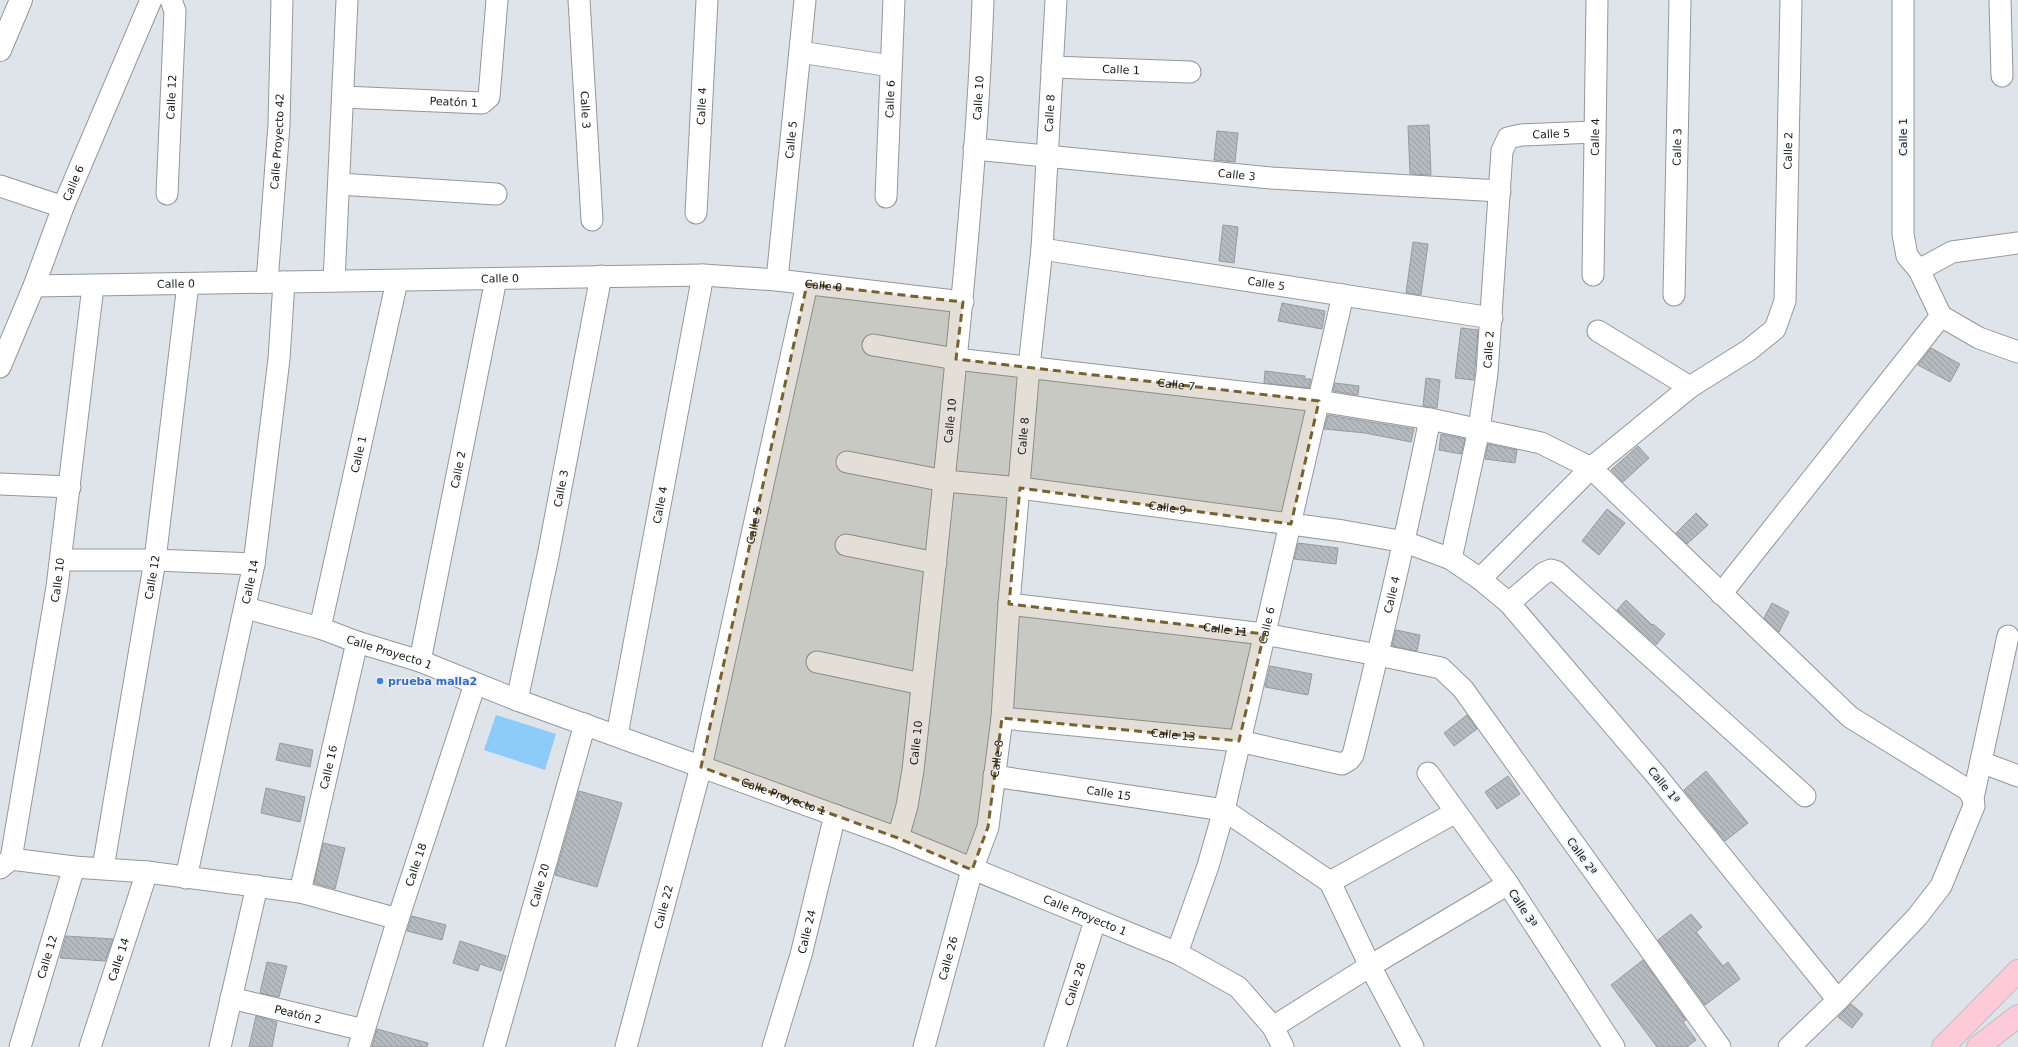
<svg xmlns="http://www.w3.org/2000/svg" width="2018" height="1047" font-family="'DejaVu Sans',sans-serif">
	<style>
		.garden { fill: #8dcbfb }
		.building { fill: url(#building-back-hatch); stroke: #959b9f }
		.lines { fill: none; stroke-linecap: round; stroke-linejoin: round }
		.minor-casing { stroke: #92989c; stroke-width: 23 }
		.secondary-casing { stroke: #92989c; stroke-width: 24 }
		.primary-casing { stroke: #bebebf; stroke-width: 24 }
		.minor { stroke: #fff; stroke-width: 21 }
		.secondary { stroke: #fff; stroke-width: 22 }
		.primary { stroke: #fdcad9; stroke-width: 22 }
		.marked { fill: #776131; fill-opacity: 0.2; stroke: #776131; stroke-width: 3; stroke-dasharray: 8 5; stroke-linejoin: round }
		.shop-dot { fill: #3f7fe0; stroke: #ebf1f6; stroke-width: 1.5 }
		.labels { text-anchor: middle; stroke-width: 3; stroke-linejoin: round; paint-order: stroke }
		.street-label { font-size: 11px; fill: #161819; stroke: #ebf1f6 }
		.shop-label { font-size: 11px; font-weight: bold; fill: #366cbe; stroke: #ebf1f6; text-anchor: start }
	</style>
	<defs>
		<pattern id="building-back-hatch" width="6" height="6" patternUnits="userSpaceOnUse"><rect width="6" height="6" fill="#b4babe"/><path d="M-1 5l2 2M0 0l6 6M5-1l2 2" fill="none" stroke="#9a9fa3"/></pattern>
	</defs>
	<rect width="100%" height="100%" fill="#dee4e9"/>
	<!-- garden -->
	<path class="garden" d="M496,715L556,734L545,770L484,750Z"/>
	<!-- building -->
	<g class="building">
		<path d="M1429,125L1431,175L1410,174L1408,126Z"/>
		<path d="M1217,131L1238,133L1235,162L1214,160Z"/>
		<path d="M1223,225L1238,227L1234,263L1219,261Z"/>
		<path d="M1413,242L1428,244L1421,295L1406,293Z"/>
		<path d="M1282,303L1325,311L1322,329L1278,321Z"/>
		<path d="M1461,328L1478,330L1474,380L1455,378Z"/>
		<path d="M1931,348L1960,364L1950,382L1918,365Z"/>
		<path d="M1265,371L1305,376V379H1311L1309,388L1264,383Z"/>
		<path d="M1426,378L1440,380L1437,408L1423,406Z"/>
		<path d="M1335,383L1359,386L1358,395L1333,391Z"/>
		<path d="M1328,415L1414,429L1411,442L1365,433L1324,429Z"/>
		<path d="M1441,434L1465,439L1461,454L1439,450Z"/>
		<path d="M1488,444L1517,450L1515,463L1485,459Z"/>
		<path d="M1638,446L1649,458L1623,482L1611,470Z"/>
		<path d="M1607,509L1625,523L1599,555L1582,541Z"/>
		<path d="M1696,513L1708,525L1687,544L1676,533Z"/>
		<path d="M1298,543L1338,548L1336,564L1294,559Z"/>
		<path d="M1626,600L1652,625L1653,624L1665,634L1656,645L1617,610Z"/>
		<path d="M1772,603L1789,612L1779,632L1764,618Z"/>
		<path d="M1396,630L1420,635L1417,651L1392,646Z"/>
		<path d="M1270,666L1312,674L1308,695L1265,687Z"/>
		<path d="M1467,715L1477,729L1454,746L1444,733Z"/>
		<path d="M280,743L313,750L310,767L276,760Z"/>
		<path d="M1706,771L1748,823L1725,841L1684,790Z"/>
		<path d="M1508,776L1520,794L1497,809L1485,792Z"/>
		<path d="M266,788L305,797L300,822L261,813Z"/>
		<path d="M579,791L622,803L597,887L555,875Z"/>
		<path d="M323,843L345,848L335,889L314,883Z"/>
		<path d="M1691,914L1702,927L1696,932L1723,966L1728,962L1740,979L1705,1005L1658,940Z"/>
		<path d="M412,916L446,925L442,940L407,931Z"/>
		<path d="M66,936L113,939L105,961L60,958Z"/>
		<path d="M460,941L506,956L501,971L480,964L478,971L453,963Z"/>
		<path d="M1643,960L1686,1020L1683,1022L1696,1040L1687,1047H1657L1611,985Z"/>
		<path d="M267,962L287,966L279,997L260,993Z"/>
		<path d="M1851,1004L1863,1014L1852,1028L1838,1017Z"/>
		<path d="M256,1016L277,1022L272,1047H249Z"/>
		<path d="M377,1029L428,1043L427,1047H372Z"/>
	</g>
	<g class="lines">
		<!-- minor casing -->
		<g class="minor-casing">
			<g id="minor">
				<path id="s1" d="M579,0L592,220"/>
				<path d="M1903,0V234L1907,256L1919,270L1941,316L1979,338L2018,352"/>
				<path d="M2000,0L2002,76"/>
				<path d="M800,52L891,66"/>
				<path id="s2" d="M1052,67L1190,72"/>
				<path id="s3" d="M343,97L482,103L489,97L497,0"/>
				<path id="s4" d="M974,149L1271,178L1500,191"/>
				<path d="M339,184L496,194"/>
				<path d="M0,186L63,207"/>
				<path id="s5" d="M167,194L175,11L171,0"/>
				<path id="s6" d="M886,197L894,0"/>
				<path id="s7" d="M696,213L707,0"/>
				<path id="s8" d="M1042,249L1492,318"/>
				<path d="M1919,270L1952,252L2018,243"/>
				<path id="s9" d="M1593,275L1597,0"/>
				<path id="s10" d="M777,280L805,0"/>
				<path d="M334,281L347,0"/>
				<path id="s11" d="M267,282L279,125L282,0"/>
				<path id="s12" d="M34,286L703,275L777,280L963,302"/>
				<path id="s13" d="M1674,295L1680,0"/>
				<path d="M1598,331L1690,387"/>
				<path id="s14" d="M873,345L956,359L1319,401L1430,419L1541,443L1591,468L1850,717L1968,790L1973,798"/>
				<path id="s15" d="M0,367L34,286L63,207L151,0"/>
				<path id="s16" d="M847,462L945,481L1020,488L1343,531L1405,542L1451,559L1480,579L1509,603L1656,775L1838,1000"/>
				<path d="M0,484L70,487"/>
				<path d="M846,545L936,563"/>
				<path id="s17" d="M1451,559L1479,429L1487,373L1502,151L1508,138L1521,135L1595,132"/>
				<path d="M61,560H155L254,564"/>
				<path id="s18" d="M1480,579L1591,468L1690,387L1749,350L1775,329L1785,301L1791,0"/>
				<path d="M1721,594L1941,316"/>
				<path d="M1509,603L1544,573L1551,570L1557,572L1805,796"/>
				<path id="s19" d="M1009,604L1264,634L1378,655L1441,668L1463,689L1720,1047"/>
				<path id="s20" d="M246,608L320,628L357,642L420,661L517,700L898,838L1177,953L1238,987L1273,1027L1283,1047"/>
				<path id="s21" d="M320,628L397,281"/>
				<path id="s22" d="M420,661L496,279"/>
				<path d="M817,662L922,684"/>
				<path id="s23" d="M517,700L548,556L601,276"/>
				<path id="s24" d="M1002,718L1239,741L1342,764L1349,760L1353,755C1381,643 1407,532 1430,419"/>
				<path id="s25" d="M617,735L703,275"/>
				<path d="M1981,762L2018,776"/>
				<path d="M1428,773L1508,884L1614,1047"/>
				<path id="s26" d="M994,776L1224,810L1330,882L1370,966L1413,1047"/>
				<path id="s27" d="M898,838L907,806L913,770C928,633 943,497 956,360C968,241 979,120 983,0"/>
				<path d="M11,859L74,867L147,872L300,892L398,919"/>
				<path id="s28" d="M0,868L11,859L57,587L93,286"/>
				<path id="s29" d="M103,868L155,560L188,284"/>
				<path id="s30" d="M186,878L254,564L279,359L284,282"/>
				<path d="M1330,882L1456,812"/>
				<path id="s31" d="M300,892L357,642"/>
				<path id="s32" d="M1177,953L1208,866L1224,810L1343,295"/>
				<path id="s33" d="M231,998L364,1030"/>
				<path d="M1273,1027L1370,966L1508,884"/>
				<path id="s34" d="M20,1047L74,867"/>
				<path id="s35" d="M90,1047L147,872"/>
				<path d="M220,1047L257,886"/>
				<path id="s36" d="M359,1047L398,919L475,684"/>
				<path id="s37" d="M494,1047L585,724"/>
				<path id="s38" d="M626,1047L701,767L807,284"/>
				<path id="s39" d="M773,1047L801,955L835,815"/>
				<path id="s40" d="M924,1047L972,870L988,827L1002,718L1009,604L1029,367L1042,249L1056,0"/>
				<path id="s41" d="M1055,1047L1095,921"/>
				<path d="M1789,1047L1838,1000L1917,917L1941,886L1974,806L1973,798L2008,636"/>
			</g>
		</g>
		<!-- secondary casing -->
		<g class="secondary-casing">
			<path id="secondary" d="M0,50L21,0"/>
		</g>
		<!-- primary casing -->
		<g class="primary-casing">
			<g id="primary">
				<path d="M1943,1047L2018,971"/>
				<path d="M1978,1047L2018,1016"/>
			</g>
		</g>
		<!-- minor -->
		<use href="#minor" class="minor"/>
		<!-- secondary -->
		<use href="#secondary" class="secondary"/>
		<!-- primary -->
		<use href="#primary" class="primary"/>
	</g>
	<!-- marked area -->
	<path class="marked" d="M807,284L963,302L956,359L1319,401L1291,524L1020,488L1009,604L1264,634L1239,741L1002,718L988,827L972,870L898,838L701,767Z"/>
	<!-- markers -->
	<circle class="shop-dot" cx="380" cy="681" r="4"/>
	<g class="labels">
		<!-- street labels -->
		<g class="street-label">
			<text dy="4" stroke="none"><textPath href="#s2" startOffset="69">Calle 1</textPath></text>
			<text dy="4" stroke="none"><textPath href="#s5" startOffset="97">Calle 12</textPath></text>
			<text dy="4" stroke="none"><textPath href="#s27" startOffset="745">Calle 10</textPath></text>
			<text dy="4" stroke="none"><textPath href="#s6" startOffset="98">Calle 6</textPath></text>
			<text dy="4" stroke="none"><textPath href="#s3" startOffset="111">Peatón 1</textPath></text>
			<text dy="4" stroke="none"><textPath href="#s7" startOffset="107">Calle 4</textPath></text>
			<text dy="4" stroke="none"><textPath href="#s1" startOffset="110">Calle 3</textPath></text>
			<text dy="4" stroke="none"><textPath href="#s40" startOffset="946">Calle 8</textPath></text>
			<text dy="4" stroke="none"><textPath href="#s17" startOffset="470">Calle 5</textPath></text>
			<text dy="4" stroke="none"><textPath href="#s9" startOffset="138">Calle 4</textPath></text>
			<text transform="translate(1903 137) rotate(-90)" y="4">Calle 1</text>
			<text dy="4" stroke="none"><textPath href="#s10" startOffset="141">Calle 5</textPath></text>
			<text dy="4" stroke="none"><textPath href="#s11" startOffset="141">Calle Proyecto 42</textPath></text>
			<text dy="4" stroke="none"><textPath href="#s13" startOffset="148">Calle 3</textPath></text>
			<text dy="4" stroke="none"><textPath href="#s18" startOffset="568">Calle 2</textPath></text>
			<text dy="4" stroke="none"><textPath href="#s4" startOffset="264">Calle 3</textPath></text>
			<text dy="4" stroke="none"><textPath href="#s15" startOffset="198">Calle 6</textPath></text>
			<text dy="4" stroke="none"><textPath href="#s12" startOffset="466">Calle 0</textPath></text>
			<text dy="4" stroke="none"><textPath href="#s8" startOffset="227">Calle 5</textPath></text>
			<text dy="4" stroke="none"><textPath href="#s12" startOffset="142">Calle 0</textPath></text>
			<text dy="4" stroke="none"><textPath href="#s12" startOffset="790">Calle 0</textPath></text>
			<text dy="4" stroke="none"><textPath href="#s17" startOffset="213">Calle 2</textPath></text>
			<text dy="4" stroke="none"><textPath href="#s14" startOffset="306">Calle 7</textPath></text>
			<text dy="4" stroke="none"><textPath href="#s27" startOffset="421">Calle 10</textPath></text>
			<text dy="4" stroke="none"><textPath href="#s40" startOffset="622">Calle 8</textPath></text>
			<text dy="4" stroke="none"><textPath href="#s21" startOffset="178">Calle 1</textPath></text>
			<text dy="4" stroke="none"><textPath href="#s22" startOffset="195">Calle 2</textPath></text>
			<text dy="4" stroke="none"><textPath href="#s23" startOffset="216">Calle 3</textPath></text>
			<text dy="4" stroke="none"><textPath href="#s25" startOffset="234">Calle 4</textPath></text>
			<text dy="4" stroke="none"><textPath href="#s16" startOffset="324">Calle 9</textPath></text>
			<text dy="4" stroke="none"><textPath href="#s38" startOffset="537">Calle 5</textPath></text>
			<text dy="4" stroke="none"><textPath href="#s29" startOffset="295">Calle 12</textPath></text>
			<text dy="4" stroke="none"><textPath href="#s28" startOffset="297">Calle 10</textPath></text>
			<text dy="4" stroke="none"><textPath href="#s30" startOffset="303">Calle 14</textPath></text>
			<text dy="4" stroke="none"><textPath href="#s24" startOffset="523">Calle 4</textPath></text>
			<text dy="4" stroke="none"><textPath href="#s32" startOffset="340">Calle 6</textPath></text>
			<text dy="4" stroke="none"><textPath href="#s19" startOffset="218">Calle 11</textPath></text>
			<text dy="4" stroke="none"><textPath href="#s20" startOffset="150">Calle Proyecto 1</textPath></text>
			<text dy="4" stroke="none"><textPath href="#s24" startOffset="172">Calle 13</textPath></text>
			<text dy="4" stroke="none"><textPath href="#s27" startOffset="97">Calle 10</textPath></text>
			<text dy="4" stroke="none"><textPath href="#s40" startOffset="298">Calle 8</textPath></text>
			<text dy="4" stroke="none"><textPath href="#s31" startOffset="128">Calle 16</textPath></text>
			<text transform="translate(1664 785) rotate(51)" y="4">Calle 1ª</text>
			<text dy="4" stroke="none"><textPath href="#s26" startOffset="116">Calle 15</textPath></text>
			<text dy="4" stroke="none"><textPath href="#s20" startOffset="570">Calle Proyecto 1</textPath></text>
			<text transform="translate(1582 856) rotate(54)" y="4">Calle 2ª</text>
			<text dy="4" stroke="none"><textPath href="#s36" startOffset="191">Calle 18</textPath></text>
			<text dy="4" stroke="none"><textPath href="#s37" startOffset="168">Calle 20</textPath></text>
			<text dy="4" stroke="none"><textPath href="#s38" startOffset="145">Calle 22</textPath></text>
			<text transform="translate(1523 908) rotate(57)" y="4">Calle 3ª</text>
			<text dy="4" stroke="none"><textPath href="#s20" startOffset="894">Calle Proyecto 1</textPath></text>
			<text dy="4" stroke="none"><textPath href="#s39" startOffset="120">Calle 24</textPath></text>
			<text dy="4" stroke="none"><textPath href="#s34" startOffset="94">Calle 12</textPath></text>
			<text dy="4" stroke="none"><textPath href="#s40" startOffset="92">Calle 26</textPath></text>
			<text dy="4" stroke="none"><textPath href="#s35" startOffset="92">Calle 14</textPath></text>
			<text dy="4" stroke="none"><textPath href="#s41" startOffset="66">Calle 28</textPath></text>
			<text dy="4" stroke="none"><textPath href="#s33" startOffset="69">Peatón 2</textPath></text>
		</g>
		<!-- shop labels -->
		<g class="shop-label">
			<text x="388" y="685">prueba malla2</text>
		</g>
	</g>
</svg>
